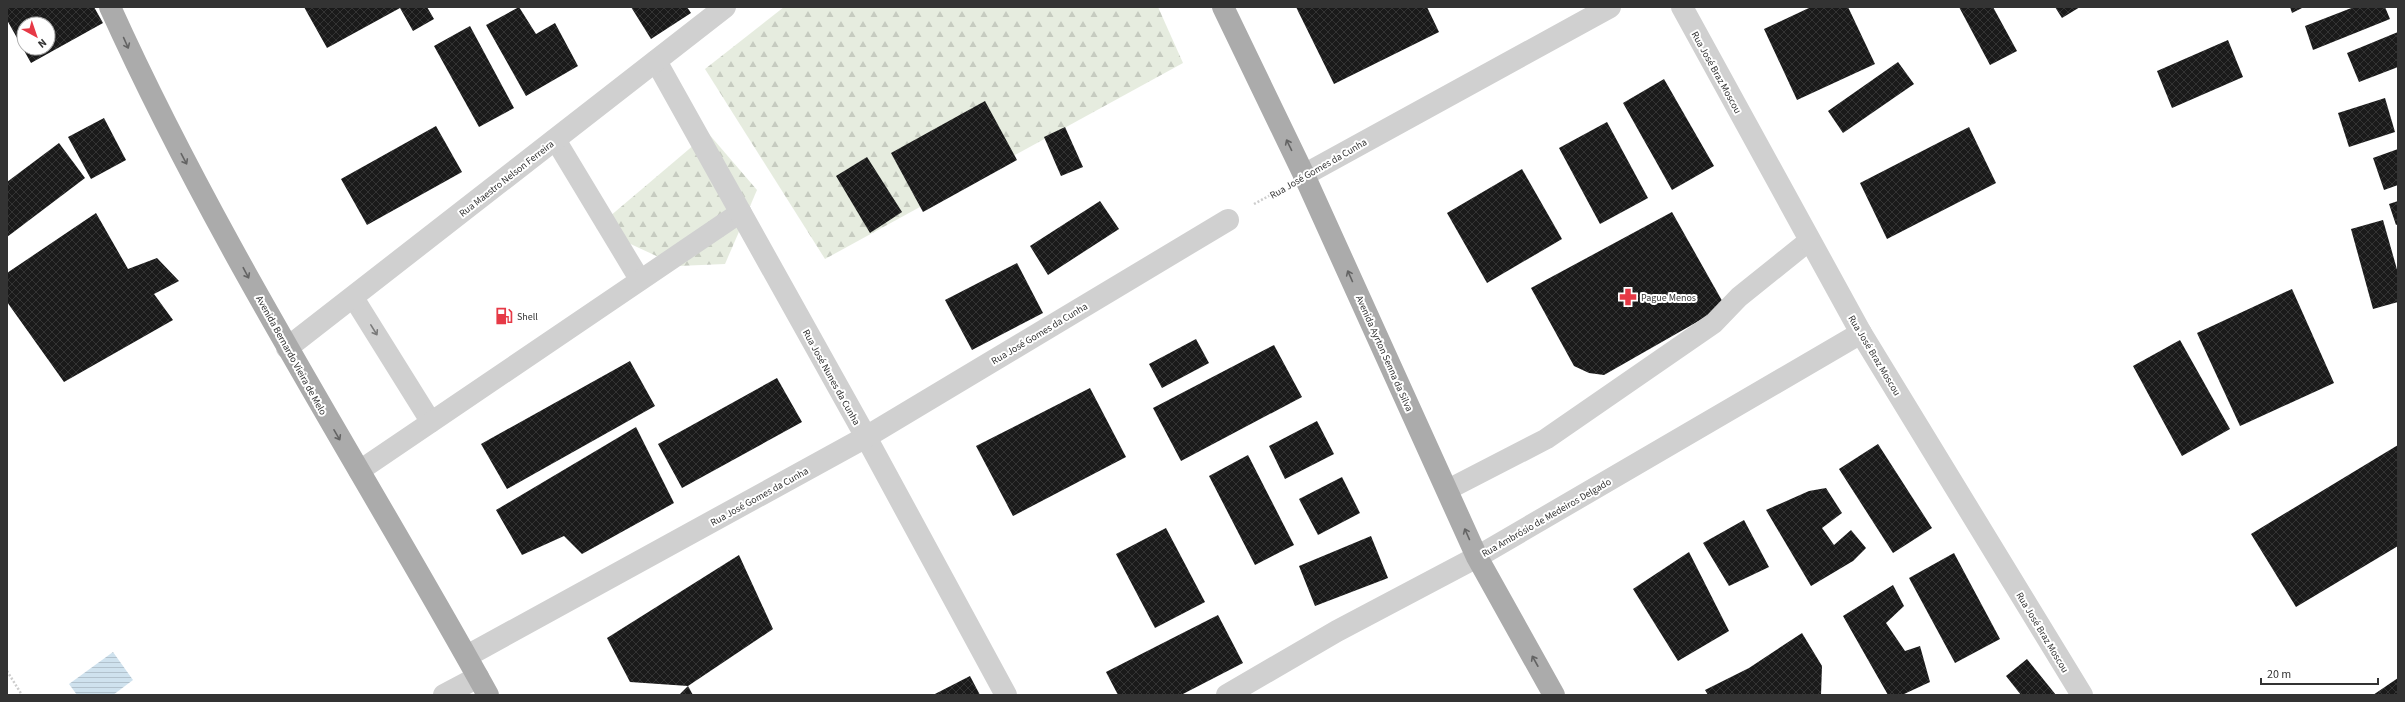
<svg xmlns="http://www.w3.org/2000/svg" width="2405" height="702" font-family="'Source Sans 3',sans-serif">
	<style>
		.forest { fill: url(#forest-firs) }
		.water { fill: url(#water-rules) }
		.building { fill: url(#building-cross-hatch); fill-rule: evenodd }
		.lines { fill: none; stroke-linecap: round; stroke-linejoin: round }
		.path { stroke: #cdcdcd; stroke-width: 2.5; stroke-dasharray: 2 2; stroke-linecap: butt }
		.lane { stroke: #d0d0d0; stroke-width: 21 }
		.street { stroke: #d0d0d0; stroke-width: 22 }
		.primary { stroke: #ababab; stroke-width: 22 }
		.oneway { stroke: #636363 }
		.oneway2 { stroke: #7a7a7a }
		.labels { text-anchor: middle; stroke-width: 4; stroke-linejoin: round; paint-order: stroke }
		.street-label { font-size: 10px; fill: #333; stroke: #fff }
		.poi-label { font-size: 10px; fill: #333; stroke: #fff; text-anchor: start }
	</style>
	<defs>
		<pattern id="forest-firs" width="22" height="20" patternUnits="userSpaceOnUse"><rect width="22" height="20" fill="#e6ecdf"/><path d="M5 1l3.5 6h-7zM16 11l3.5 6h-7z" fill="#c6cbc0"/></pattern>
		<pattern id="water-rules" width="6" height="5" patternUnits="userSpaceOnUse"><rect width="6" height="5" fill="#cfe2ee"/><path d="M0 2.5h6" fill="none" stroke="#b2c2cd"/></pattern>
		<pattern id="building-cross-hatch" width="8" height="8" patternUnits="userSpaceOnUse"><rect width="8" height="8" fill="#1a1a1a"/><path d="M0 0l8 8M0 8l8-8" fill="none" stroke="#333"/></pattern>
	</defs>
	<rect width="100%" height="100%" fill="#fff"/>
	<!-- forest -->
	<g class="forest">
		<path d="M784,7H1158L1183,63L825,259L705,69Z"/>
		<path d="M708,133L757,190L725,264L678,266L596,228Z"/>
	</g>
	<!-- water -->
	<path class="water" d="M113,652L133,680L113,695H77L69,684Z"/>
	<!-- building -->
	<g class="building">
		<path d="M7,7H94L103,23L31,63L7,20ZM24,24H48V48H24Z"/>
		<path d="M304,7H427L434,19L413,31L400,8L327,48Z"/>
		<path d="M519,7L536,34L555,23L578,66L526,96L486,25Z"/>
		<path d="M631,7H687L691,13L651,39Z"/>
		<path d="M1296,7H1427L1439,32L1334,84Z"/>
		<path d="M1811,7H1848L1875,64L1797,100L1764,29Z"/>
		<path d="M1959,7H1993L2017,51L1990,65Z"/>
		<path d="M2055,7H2080L2062,18Z"/>
		<path d="M2290,7H2304L2292,13Z"/>
		<path d="M2354,7H2385L2390,19L2313,50L2305,26Z"/>
		<path d="M470,26L514,108L479,127L434,46Z"/>
		<path d="M2398,32V67L2359,82L2347,53Z"/>
		<path d="M2228,40L2243,77L2172,108L2157,71Z"/>
		<path d="M1898,62L1914,84L1843,133L1828,111Z"/>
		<path d="M1664,79L1714,166L1672,190L1623,103Z"/>
		<path d="M2385,98L2395,132L2349,147L2338,113Z"/>
		<path d="M985,101L1017,160L923,212L891,153Z"/>
		<path d="M104,118L126,160L91,179L68,137Z"/>
		<path d="M1607,122L1648,198L1600,224L1559,148Z"/>
		<path d="M436,126L462,172L367,225L341,179Z"/>
		<path d="M1065,127L1083,167L1061,176L1044,137Z"/>
		<path d="M1969,127L1996,183L1887,239L1860,183Z"/>
		<path d="M59,143L85,178L7,237V182Z"/>
		<path d="M2398,149V185L2384,190L2373,158Z"/>
		<path d="M867,157L902,212L870,233L836,176Z"/>
		<path d="M1522,169L1562,239L1487,283L1447,213Z"/>
		<path d="M1100,201L1119,229L1048,275L1030,246Z"/>
		<path d="M2398,201V224L2396,225L2389,204Z"/>
		<path d="M1672,212L1725,306L1604,375L1589,373L1574,366L1531,288Z"/>
		<path d="M96,213L128,269L157,258L179,281L154,294L173,320L64,382L7,302V273Z"/>
		<path d="M2383,220L2398,273V302L2373,309L2351,229Z"/>
		<path d="M1017,263L1043,313L972,350L945,300Z"/>
		<path d="M2292,289L2334,383L2240,426L2197,333Z"/>
		<path d="M1196,339L1209,363L1162,388L1149,364Z"/>
		<path d="M2180,340L2230,429L2182,456L2133,366Z"/>
		<path d="M1274,345L1302,397L1181,461L1153,408Z"/>
		<path d="M630,361L655,406L507,489L481,444Z"/>
		<path d="M777,378L802,422L682,488L658,444Z"/>
		<path d="M1090,388L1126,457L1013,516L976,446Z"/>
		<path d="M1317,421L1334,454L1285,479L1269,446Z"/>
		<path d="M636,427L674,503L582,554L564,536L522,555L496,510Z"/>
		<path d="M1878,444L1932,528L1893,553L1839,469Z"/>
		<path d="M2398,445V546L2296,607L2251,534Z"/>
		<path d="M1248,455L1294,545L1255,565L1209,476Z"/>
		<path d="M1342,477L1360,513L1318,535L1299,499Z"/>
		<path d="M1826,488L1842,513L1822,528L1834,545L1851,530L1866,548L1853,561L1811,586L1766,510L1809,491Z"/>
		<path d="M1744,520L1769,567L1729,586L1703,543Z"/>
		<path d="M1166,528L1205,602L1155,628L1116,554Z"/>
		<path d="M1371,536L1388,578L1315,606L1299,566Z"/>
		<path d="M1689,552L1729,631L1678,661L1633,589Z"/>
		<path d="M1954,553L2000,639L1955,663L1909,578Z"/>
		<path d="M739,555L773,629L688,686L630,682L607,638Z"/>
		<path d="M1893,585L1904,606L1886,623L1905,651L1920,646L1930,682L1902,695H1888L1843,616Z"/>
		<path d="M1218,615L1243,663L1181,695H1118L1106,672Z"/>
		<path d="M1802,633L1822,666L1821,695H1708L1705,690L1749,668Z"/>
		<path d="M2027,659L2056,695H2021L2006,676Z"/>
		<path d="M970,676L980,695H933Z"/>
		<path d="M2398,678V695H2373Z"/>
		<path d="M688,686L693,695H679Z"/>
	</g>
	<g class="lines">
		<!-- path -->
		<g class="path">
			<path d="M1254,204L1276,192"/>
			<path d="M7,671L22,695"/>
		</g>
		<!-- lane -->
		<g class="lane">
			<path d="M555,139L640,280"/>
			<path d="M353,297L431,422"/>
			<path d="M359,471L741,212"/>
			<path d="M1447,490L1546,439L1714,323L1739,297L1810,240"/>
		</g>
		<!-- street -->
		<g class="street">
			<path d="M1682,7L1861,333L2082,695"/>
			<path d="M656,61L866,437L1006,695"/>
			<path d="M1304,175L1610,7"/>
			<path d="M287,348L725,7"/>
			<path d="M467,656L866,437L1228,220"/>
			<path d="M444,695L478,677"/>
			<path d="M1227,695L1337,631L1477,557L1861,333"/>
		</g>
		<!-- primary -->
		<g class="primary">
			<path d="M110,7C218,246 361,466 488,695"/>
			<path d="M1223,7L1304,175L1477,557L1554,695"/>
		</g>
	</g>
	<!-- one-way arrows -->
	<defs><path id="oneway-shaft" d="M-6 0H5M1.5-3L5.5 0L1.5 3" fill="none" stroke-width="1.6" stroke-linecap="round" stroke-linejoin="round"/></defs>
	<g class="oneway">
		<use href="#oneway-shaft" transform="translate(126 43) rotate(66)"/>
		<use href="#oneway-shaft" transform="translate(1289 145) rotate(-116)"/>
		<use href="#oneway-shaft" transform="translate(184 159) rotate(62)"/>
		<use href="#oneway-shaft" transform="translate(246 273) rotate(62)"/>
		<use href="#oneway-shaft" transform="translate(1350 276) rotate(-114)"/>
		<use href="#oneway-shaft" transform="translate(337 435) rotate(60)"/>
		<use href="#oneway-shaft" transform="translate(1467 534) rotate(-114)"/>
		<use href="#oneway-shaft" transform="translate(1535 661) rotate(-119)"/>
	</g>
	<use class="oneway2" href="#oneway-shaft" transform="translate(374 330) rotate(58)"/>
	<!-- icons -->
	<defs>
		<g id="pharmacy-bare" transform="scale(1.38)"><path d="M-2-6h4v4h4v4h-4v4h-4v-4h-4v-4h4Z" fill="#e63946" stroke="#fff" stroke-width="2.5" paint-order="stroke"/></g>
		<g id="fuel-bare" transform="scale(1.38)"><path d="M-5.5-6h7V0h2V4h1.3V-2.5L3-4.5l.8-.8L6-3V5H2.5V1h-1V6h-7ZM-4.2-4.7v3.2H.2V-4.7Z" fill="#e63946" stroke="#fff" stroke-width="2.5" paint-order="stroke"/></g>
	</defs>
	<g fill-rule="evenodd">
		<use href="#pharmacy-bare" x="1628" y="297"/>
		<use href="#fuel-bare" x="504" y="316"/>
	</g>
	<g class="labels">
		<!-- street labels -->
		<g class="street-label">
			<text transform="translate(1717 72) rotate(61)" y="4">Rua José Braz Moscou</text>
			<text transform="translate(1318 168) rotate(-30)" y="4">Rua José Gomes da Cunha</text>
			<text transform="translate(506 178) rotate(-38)" y="4">Rua Maestro Nelson Ferreira</text>
			<text transform="translate(1039 333) rotate(-31)" y="4">Rua José Gomes da Cunha</text>
			<text transform="translate(1385 353) rotate(66)" y="4">Avenida Ayrton Senna da Silva</text>
			<text transform="translate(292 355) rotate(61)" y="4">Avenida Bernardo Vieira de Melo</text>
			<text transform="translate(1875 355) rotate(59)" y="4">Rua José Braz Moscou</text>
			<text transform="translate(832 377) rotate(61)" y="4">Rua José Nunes da Cunha</text>
			<text transform="translate(759 496) rotate(-29)" y="4">Rua José Gomes da Cunha</text>
			<text transform="translate(1546 517) rotate(-30)" y="4">Rua Ambrósio de Medeiros Delgado</text>
			<text transform="translate(2043 632) rotate(59)" y="4">Rua José Braz Moscou</text>
		</g>
		<!-- poi labels -->
		<g class="poi-label">
			<text x="1641" y="301">Pague Menos</text>
			<text x="517" y="320">Shell</text>
		</g>
	</g>
	<!-- border -->
	<rect width="2405" height="702" fill="none" stroke="#333333" stroke-width="16"/>
	<!-- north arrow -->
	<g transform="translate(36 36) rotate(140)"><circle r="19" fill="#ffffff" stroke="#adadad"/>
	<path d="M0-3L7 15L0 10L-7 15Z" fill="#e63946"/>
	<text y="-6" font-size="11" font-weight="bold" text-anchor="middle" fill="#333333">N</text>
	</g>
	<!-- scale -->
	<path d="M2261 678v6h117v-6" fill="none" stroke="#333333" stroke-width="2"/>
	<text x="2267" y="678" font-size="12" fill="#333333" stroke="#ffffff" stroke-width="3" paint-order="stroke">20 m</text>
</svg>
